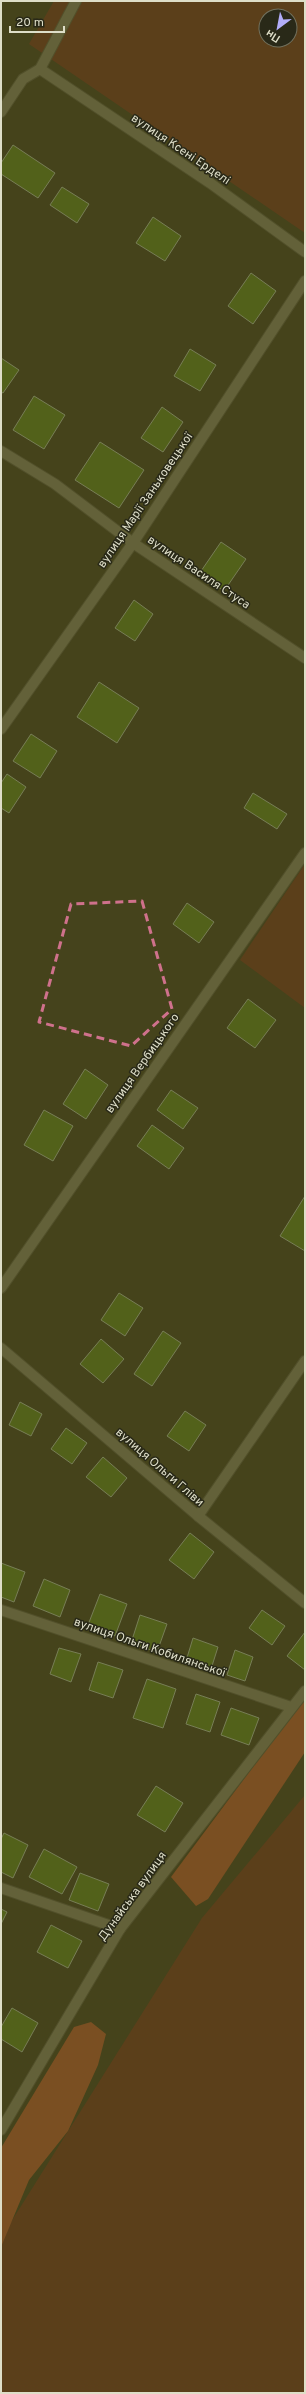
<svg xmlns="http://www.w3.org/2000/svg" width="306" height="2394" font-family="Overpass,sans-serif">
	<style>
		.green { fill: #773a1a; fill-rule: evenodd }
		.forest { fill: #ba5d2a }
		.building { fill: #638519; stroke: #b3c49c }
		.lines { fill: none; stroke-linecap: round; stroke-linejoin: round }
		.street-casing { stroke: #615f3d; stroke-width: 12 }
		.street { stroke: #88865d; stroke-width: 10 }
		.marked { fill: none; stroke: #cf718c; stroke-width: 3; stroke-dasharray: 8 5; stroke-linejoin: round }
		.labels { text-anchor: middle; stroke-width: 3; stroke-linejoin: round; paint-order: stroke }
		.street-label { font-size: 12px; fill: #dedec8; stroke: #292918 }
	</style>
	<rect width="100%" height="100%" fill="#45431c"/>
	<!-- green -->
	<g class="green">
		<path d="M54,1H305V233L29,44ZM266,16H290V40H266Z"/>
		<path d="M305,864V1008L240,960Z"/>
		<path d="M305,1795V2393H1V2238L202,1918Z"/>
	</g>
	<!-- forest -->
	<g class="forest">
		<path d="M305,1697V1752L208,1899L196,1906L171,1877Z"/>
		<path d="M91,2022L106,2034L98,2065L68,2131L29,2180L1,2247V2148L74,2027Z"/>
	</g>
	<!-- building -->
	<g class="building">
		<path d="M13,145L55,173L38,198L1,174V163Z"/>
		<path d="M62,187L89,204L77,223L50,205Z"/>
		<path d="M153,217L181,236L165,261L136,243Z"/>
		<path d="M251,273L276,291L253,324L228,306Z"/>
		<path d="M190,349L216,365L200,391L174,376Z"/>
		<path d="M1,358L19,370L3,393L1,392Z"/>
		<path d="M34,396L65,415L44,449L13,430Z"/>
		<path d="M162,407L183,422L163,452L141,438Z"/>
		<path d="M100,442L144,470L119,508L75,480Z"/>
		<path d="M221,542L246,559L224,591L199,574Z"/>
		<path d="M134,600L153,614L135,641L115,628Z"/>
		<path d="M99,682L139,708L117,743L77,717Z"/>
		<path d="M31,734L57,751L40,778L13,761Z"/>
		<path d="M7,774L26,787L9,813L1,808V783Z"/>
		<path d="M253,793L287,814L277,829L244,808Z"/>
		<path d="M187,903L214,922L199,943L173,924Z"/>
		<path d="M248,999L276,1020L255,1048L227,1028Z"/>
		<path d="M85,1069L108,1085L86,1119L63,1104Z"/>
		<path d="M171,1090L198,1108L183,1129L157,1110Z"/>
		<path d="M44,1110L73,1126L53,1161L24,1145Z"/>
		<path d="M152,1125L184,1148L169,1169L137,1146Z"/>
		<path d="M305,1196V1251L280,1236Z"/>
		<path d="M119,1293L143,1308L125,1336L101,1320Z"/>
		<path d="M163,1331L181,1343L152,1386L134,1374Z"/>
		<path d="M101,1339L124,1359L103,1383L80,1364Z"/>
		<path d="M20,1402L42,1414L31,1436L9,1425Z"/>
		<path d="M185,1411L206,1425L189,1451L167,1436Z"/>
		<path d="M66,1428L87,1443L72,1464L51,1449Z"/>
		<path d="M103,1457L127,1478L111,1497L86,1477Z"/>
		<path d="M190,1533L214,1552L194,1579L169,1560Z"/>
		<path d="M1,1563L25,1572L14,1602L1,1597Z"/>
		<path d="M44,1579L70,1590L60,1617L33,1606Z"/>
		<path d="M100,1594L127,1604L115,1636L88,1625Z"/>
		<path d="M262,1610L285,1626L272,1645L249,1628Z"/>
		<path d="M140,1615L167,1624L157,1652L131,1643Z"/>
		<path d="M305,1632V1670L287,1656Z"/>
		<path d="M193,1638L218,1647L211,1669L186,1661Z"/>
		<path d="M59,1648L81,1654L71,1682L50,1674Z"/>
		<path d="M235,1650L253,1657L245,1681L227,1675Z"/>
		<path d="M98,1662L123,1670L113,1698L89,1690Z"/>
		<path d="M147,1679L176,1689L163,1728L133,1718Z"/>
		<path d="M196,1694L220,1702L210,1732L186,1724Z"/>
		<path d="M231,1708L259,1718L249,1745L221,1735Z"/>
		<path d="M156,1786L183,1803L165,1832L137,1815Z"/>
		<path d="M4,1833L28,1845L13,1878L1,1872V1839Z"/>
		<path d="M44,1849L77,1867L62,1894L29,1877Z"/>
		<path d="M80,1873L109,1884L98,1911L69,1900Z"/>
		<path d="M1,1909L7,1912L1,1924Z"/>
		<path d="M51,1925L82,1941L68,1968L37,1952Z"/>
		<path d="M12,2008L38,2023L22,2052L1,2039V2027Z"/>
	</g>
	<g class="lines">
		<!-- street casing -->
		<g class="street-casing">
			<g id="street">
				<path d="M40,69L210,183L305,252"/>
				<path d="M1,112L23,79L40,69L76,1"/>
				<path d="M1,451L55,484L133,543L305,658"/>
				<path d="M1,729L133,543L305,281"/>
				<path d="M1,1288L305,853"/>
				<path d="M1,1348L198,1516L305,1603"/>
				<path d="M198,1516L305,1361"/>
				<path d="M1,1610L291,1707"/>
				<path d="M1,1888L120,1929"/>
				<path d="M1,2130L120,1929L305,1691"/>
			</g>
		</g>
		<!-- street -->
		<use href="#street" class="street"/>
	</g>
	<!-- marked area -->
	<path d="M0 0H306V2394H0ZM142,901L172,1009L131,1046L39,1022L71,904Z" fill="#45431c" fill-opacity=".55" fill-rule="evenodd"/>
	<path class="marked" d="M142,901L172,1009L131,1046L39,1022L71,904Z"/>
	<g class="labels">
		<!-- street labels -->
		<g class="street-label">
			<text transform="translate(181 149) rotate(34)" y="4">вулиця Ксені Ерделі</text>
			<text transform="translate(145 500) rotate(-56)" y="4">вулиця Марії Заньковецької</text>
			<text transform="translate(199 572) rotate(34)" y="4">вулиця Василя Стуса</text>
			<text transform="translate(142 1063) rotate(-55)" y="4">вулиця Вербицького</text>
			<text transform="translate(160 1467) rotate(41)" y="4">вулиця Ольги Гліви</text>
			<text transform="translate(150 1647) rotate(19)" y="4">вулиця Ольги Кобилянської</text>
			<text transform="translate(132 1896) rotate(-54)" y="4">Дунайська вулиця</text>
		</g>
	</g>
	<!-- border -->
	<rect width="306" height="2394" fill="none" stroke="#dedec8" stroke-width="4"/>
	<!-- north arrow -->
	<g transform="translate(278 28) rotate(212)"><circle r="19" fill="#292918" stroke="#71715e"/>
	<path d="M0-3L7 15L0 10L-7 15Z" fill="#b2adf9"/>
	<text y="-6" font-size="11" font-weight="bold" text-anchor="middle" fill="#dedec8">Пн</text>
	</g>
	<!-- scale -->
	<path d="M10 26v6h54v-6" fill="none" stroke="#dedec8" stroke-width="2"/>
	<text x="16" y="26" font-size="12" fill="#dedec8" stroke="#292918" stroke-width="3" paint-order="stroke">20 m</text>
</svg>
